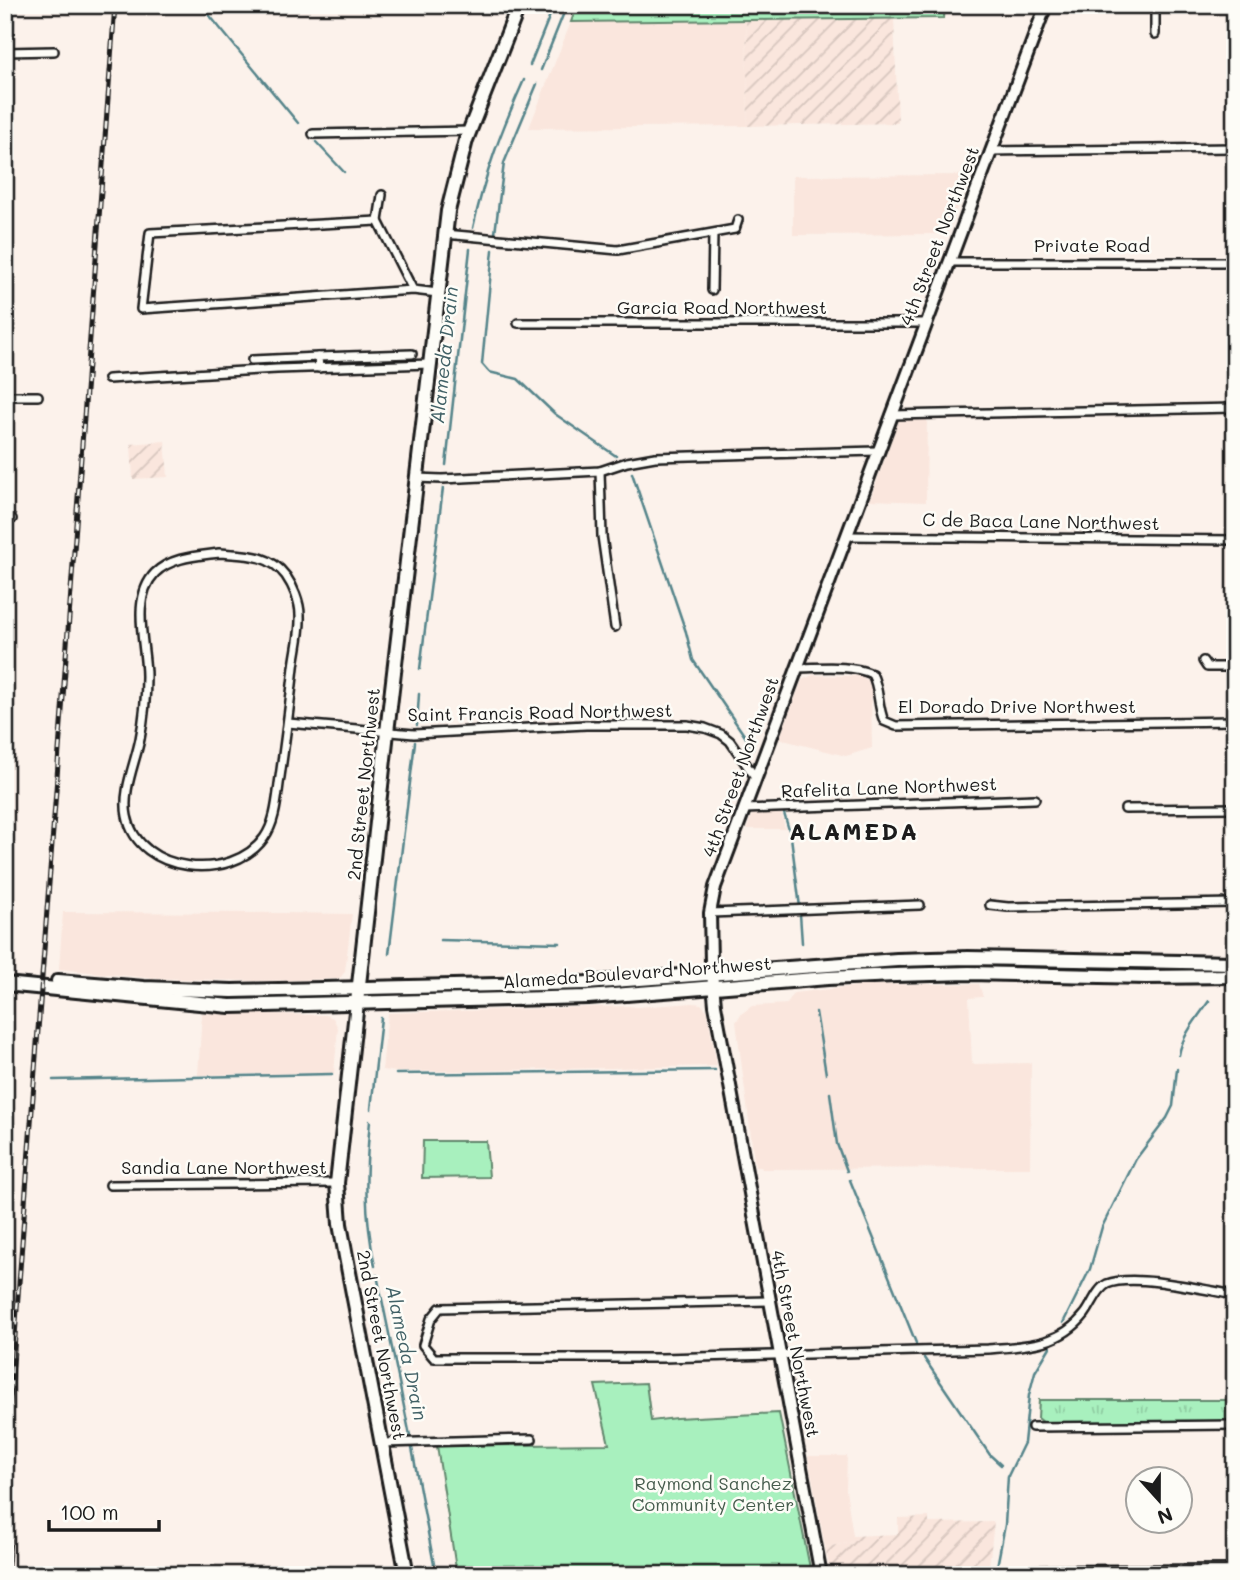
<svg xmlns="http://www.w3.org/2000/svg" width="1240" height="1580" font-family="Mali,sans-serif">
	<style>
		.built { fill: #fae6dd }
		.industrial { fill: url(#industrial-furrows) }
		.grass { fill: url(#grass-tufts); stroke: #62866d; stroke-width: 2 }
		.green { fill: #a8f0be; stroke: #62866d; stroke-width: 2 }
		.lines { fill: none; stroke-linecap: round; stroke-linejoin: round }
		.stream { stroke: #54848a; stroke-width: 2.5 }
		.minor-casing { stroke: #1c1c1c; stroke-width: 12 }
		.secondary-casing { stroke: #1c1c1c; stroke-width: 16 }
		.primary-casing { stroke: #1c1c1c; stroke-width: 18 }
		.minor { stroke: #fdfcf7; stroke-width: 7 }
		.secondary { stroke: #fdfcf7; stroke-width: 10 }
		.primary { stroke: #fdfcf7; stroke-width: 12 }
		.rail-casing { stroke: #1c1c1c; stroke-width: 5 }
		.rail { stroke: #fdfcf7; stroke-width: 2.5; stroke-dasharray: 8; stroke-linecap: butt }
		.labels { text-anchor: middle; stroke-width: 5; stroke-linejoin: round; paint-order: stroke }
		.street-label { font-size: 18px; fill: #1c1c1c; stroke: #fdfcf7 }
		.park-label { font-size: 18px; fill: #465c4d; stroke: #fdfcf7 }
		.water-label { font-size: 19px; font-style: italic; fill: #416166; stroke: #fdfcf7 }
		.district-label { font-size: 24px; font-weight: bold; letter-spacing: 2px; fill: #1c1c1c; stroke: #fdfcf7 }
	</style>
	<defs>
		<pattern id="industrial-furrows" width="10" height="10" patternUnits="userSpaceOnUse" patternTransform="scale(1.75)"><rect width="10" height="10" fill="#fae6dd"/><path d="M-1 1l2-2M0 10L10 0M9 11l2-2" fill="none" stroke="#d6c5bd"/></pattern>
		<pattern id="grass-tufts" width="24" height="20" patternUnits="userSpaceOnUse" patternTransform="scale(1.75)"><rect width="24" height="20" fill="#a8f0be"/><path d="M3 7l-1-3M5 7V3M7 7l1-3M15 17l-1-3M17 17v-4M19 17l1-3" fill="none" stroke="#90cda3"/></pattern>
	</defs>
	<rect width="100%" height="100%" fill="#fcf2eb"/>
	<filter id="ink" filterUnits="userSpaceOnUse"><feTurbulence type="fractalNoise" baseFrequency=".0143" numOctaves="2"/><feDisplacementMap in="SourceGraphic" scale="14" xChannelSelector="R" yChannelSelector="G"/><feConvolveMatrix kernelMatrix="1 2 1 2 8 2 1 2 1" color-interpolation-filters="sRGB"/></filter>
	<g filter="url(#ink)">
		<!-- built -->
		<g class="built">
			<path d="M746,20L748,126L529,128L571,22Z"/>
			<path d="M971,175L946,234L793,235V176Z"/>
			<path d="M900,416L927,418L926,502L870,500Z"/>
			<path d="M813,675L859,676L868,680L871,689L872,748L846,756L779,739L802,680Z"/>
			<path d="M781,809L785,829H747L753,810Z"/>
			<path d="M63,912L281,913L352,914L345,971L341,977L337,979L256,981L148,978L59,969Z"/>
			<path d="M926,984H979L983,997L969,998L972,1064L1031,1063L1030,1168L762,1169L761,1167H755L736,1022L741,1014L752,1006L787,1004L793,993L868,985Z"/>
			<path d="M693,1003L701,1004L707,1010L717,1066L397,1072L382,1070L388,1013L629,1006L637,1007Z"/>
			<path d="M202,1013L326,1015L333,1018L338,1028L334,1073L198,1075Z"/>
			<path d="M808,1456H847L846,1490L854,1542L825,1547Z"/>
		</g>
		<!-- industrial -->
		<g class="industrial">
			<path d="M746,19H894L898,123L748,126Z"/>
			<path d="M165,441L168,477L133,479L131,444Z"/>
			<path d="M929,1517V1523L994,1522L988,1575H831L825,1547L853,1542V1536L898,1534V1518Z"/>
		</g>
		<!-- grass -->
		<path class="grass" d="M1039,1400H1235V1423L1043,1422L1038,1418Z"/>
		<!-- green -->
		<g class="green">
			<path d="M577,5H945L944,18L571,22Z"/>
			<path d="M423,1141H486L489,1177L422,1178Z"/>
			<path d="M646,1383L651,1421L676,1418L779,1413L811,1573L457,1575L437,1446L609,1444L595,1385Z"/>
		</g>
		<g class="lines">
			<!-- stream -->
			<g class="stream">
				<path d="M201,5L298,123"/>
				<path d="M530,65L554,5"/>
				<path d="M541,70L567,5"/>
				<path d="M316,142L344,172"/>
				<path d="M473,228C485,173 501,131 524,80"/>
				<path d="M495,233L504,163L537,84"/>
				<path d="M493,250L482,364L489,372L518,379L555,414L616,456"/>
				<path d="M446,465L470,249"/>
				<path d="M632,473L686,632L693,660L753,748"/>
				<path d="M420,669L443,488"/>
				<path d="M417,725L419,694"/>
				<path d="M783,810L789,830"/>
				<path d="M791,837L800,907"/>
				<path d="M800,914L802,943"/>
				<path d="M440,940L560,943"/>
				<path d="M389,954L415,742"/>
				<path d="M816,1012L826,1074"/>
				<path d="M1179,1055C1182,1035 1198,1017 1209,1001"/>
				<path d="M396,1074L715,1070"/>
				<path d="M53,1080L332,1074"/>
				<path d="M830,1093L837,1144L847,1171"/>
				<path d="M371,1109L381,1018"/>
				<path d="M370,1121C365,1174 364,1213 375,1266"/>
				<path d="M850,1180L916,1343"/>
				<path d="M377,1275L410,1436"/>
				<path d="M1063,1323L1090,1269L1102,1227L1136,1159L1167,1118L1173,1106L1177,1069"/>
				<path d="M924,1358L990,1455L1001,1465"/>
				<path d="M412,1448L436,1575"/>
				<path d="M996,1572L1005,1525L1008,1476L1024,1443L1029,1395L1035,1372L1050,1347"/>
			</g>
			<!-- minor casing -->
			<g class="minor-casing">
				<g id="minor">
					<path d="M1155,5V34"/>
					<path d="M5,52L54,51"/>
					<path d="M313,134L470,131"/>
					<path d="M990,151L1235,148"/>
					<path d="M378,221L382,195"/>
					<path d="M445,234L618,250L735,229L738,220"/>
					<path d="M949,262H1235"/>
					<path d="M413,290L378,221L150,233L141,309L413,290L438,293"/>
					<path d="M712,290L713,234"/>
					<path d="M518,323H926"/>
					<path d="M252,360L318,357"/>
					<path d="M319,368L318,357L412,354"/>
					<path d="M108,379L277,369L430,364"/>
					<path d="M5,396H38"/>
					<path d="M891,415L1235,408"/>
					<path d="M600,471L602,536L615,627"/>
					<path d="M416,478L442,479L600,471L627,462L655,457L877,451"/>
					<path d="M5,519H12"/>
					<path d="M846,536L1235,540"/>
					<path d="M219,553C244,555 269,553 286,576C293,586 300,602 300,615C301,632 296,650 294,667C290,704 285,741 280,777C277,797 276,822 264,838C232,883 138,874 127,816C122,791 135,764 140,739C144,719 146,697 146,676C146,645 130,599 155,573C171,557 197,556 219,553Z"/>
					<path d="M1203,661L1207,667H1235"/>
					<path d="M796,668C821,668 849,664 872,674C880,689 877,705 884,721L896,726L1235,721"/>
					<path d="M288,723L414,734L586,725H687L705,728L721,734L730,741L755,777"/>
					<path d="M744,809L1035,799"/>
					<path d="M1125,809L1235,808"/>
					<path d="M990,905L1008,907L1235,903"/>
					<path d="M5,911H7"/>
					<path d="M710,913L920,905"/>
					<path d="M110,1185L337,1183"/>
					<path d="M769,1301L440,1308L431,1319L423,1345L434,1358H662L988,1349C1025,1346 1060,1346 1085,1314C1092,1305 1097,1289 1107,1284C1134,1273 1205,1290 1235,1295"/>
					<path d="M1032,1427L1235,1425"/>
					<path d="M382,1443L532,1439"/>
					<path d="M1005,1575L1025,1570L1235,1569"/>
				</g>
			</g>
			<!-- secondary casing -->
			<g class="secondary-casing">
				<path id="secondary" d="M821,1575L715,1005L711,962L710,913L715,887L1046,5"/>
			</g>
			<!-- primary casing -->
			<g class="primary-casing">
				<g id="primary">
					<path d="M58,981L144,988L232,991L586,983L897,960L968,958L1235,963"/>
					<path d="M5,984L230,1006L588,997L828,978L895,975L969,973L1146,977L1235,976"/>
					<path d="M407,1575L347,1262L340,1224L337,1183L387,732L448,211L466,140L519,5"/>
				</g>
			</g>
			<!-- minor -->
			<use href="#minor" class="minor"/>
			<!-- secondary -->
			<use href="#secondary" class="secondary"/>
			<!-- primary -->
			<use href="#primary" class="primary"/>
			<!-- rail casing -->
			<g class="rail-casing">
				<g id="rail">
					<path d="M5,1469L115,5"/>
					<path d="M7,1575L10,1540"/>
				</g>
			</g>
			<!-- rail -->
			<use href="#rail" class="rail"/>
		</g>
	</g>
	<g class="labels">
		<!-- street labels -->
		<g class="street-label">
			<text transform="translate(940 236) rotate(-69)" y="6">4th Street Northwest</text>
			<text x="1092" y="252">Private Road</text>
			<text x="722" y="314">Garcia Road Northwest</text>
			<text transform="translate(1041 522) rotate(1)" y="6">C de Baca Lane Northwest</text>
			<text x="1017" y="713">El Dorado Drive Northwest</text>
			<text transform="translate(540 713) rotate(-1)" y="6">Saint Francis Road Northwest</text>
			<text transform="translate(741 767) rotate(-70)" y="6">4th Street Northwest</text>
			<text transform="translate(364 784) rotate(-84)" y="6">2nd Street Northwest</text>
			<text transform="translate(889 788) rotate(-2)" y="6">Rafelita Lane Northwest</text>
			<text transform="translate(637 973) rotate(-4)" y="6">Alameda Boulevard Northwest</text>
			<text x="224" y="1174">Sandia Lane Northwest</text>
			<text transform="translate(795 1344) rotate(79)" y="6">4th Street Northwest</text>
			<text transform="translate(381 1345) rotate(79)" y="6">2nd Street Northwest</text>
		</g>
		<!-- park labels -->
		<g class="park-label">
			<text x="713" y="1490">Raymond Sanchez<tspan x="713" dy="21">Community Center</tspan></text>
		</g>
		<!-- water labels -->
		<g class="water-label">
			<text transform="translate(444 355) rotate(-84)" y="7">Alameda Drain</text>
			<text transform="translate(407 1353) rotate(78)" y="7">Alameda Drain</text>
		</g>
		<!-- district labels -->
		<g class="district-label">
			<text x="854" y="840">ALAMEDA</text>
		</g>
	</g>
	<!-- margin -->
	<rect width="1240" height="1580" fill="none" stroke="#fdfcf7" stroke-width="28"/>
	<rect x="14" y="14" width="1212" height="1552" fill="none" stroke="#1c1c1c" stroke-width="2.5" filter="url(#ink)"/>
	<!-- north arrow -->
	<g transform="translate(1159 1500) rotate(159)"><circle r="33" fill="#fdfcf7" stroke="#a3a29f" stroke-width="2"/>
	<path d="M0-5L12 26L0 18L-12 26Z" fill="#1c1c1c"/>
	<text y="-10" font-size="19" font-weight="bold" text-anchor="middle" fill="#1c1c1c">N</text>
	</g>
	<!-- scale -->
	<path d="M49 1520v10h110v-10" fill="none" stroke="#1c1c1c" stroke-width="3.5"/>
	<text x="60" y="1520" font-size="21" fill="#1c1c1c" stroke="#fdfcf7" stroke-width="5" paint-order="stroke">100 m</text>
</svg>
